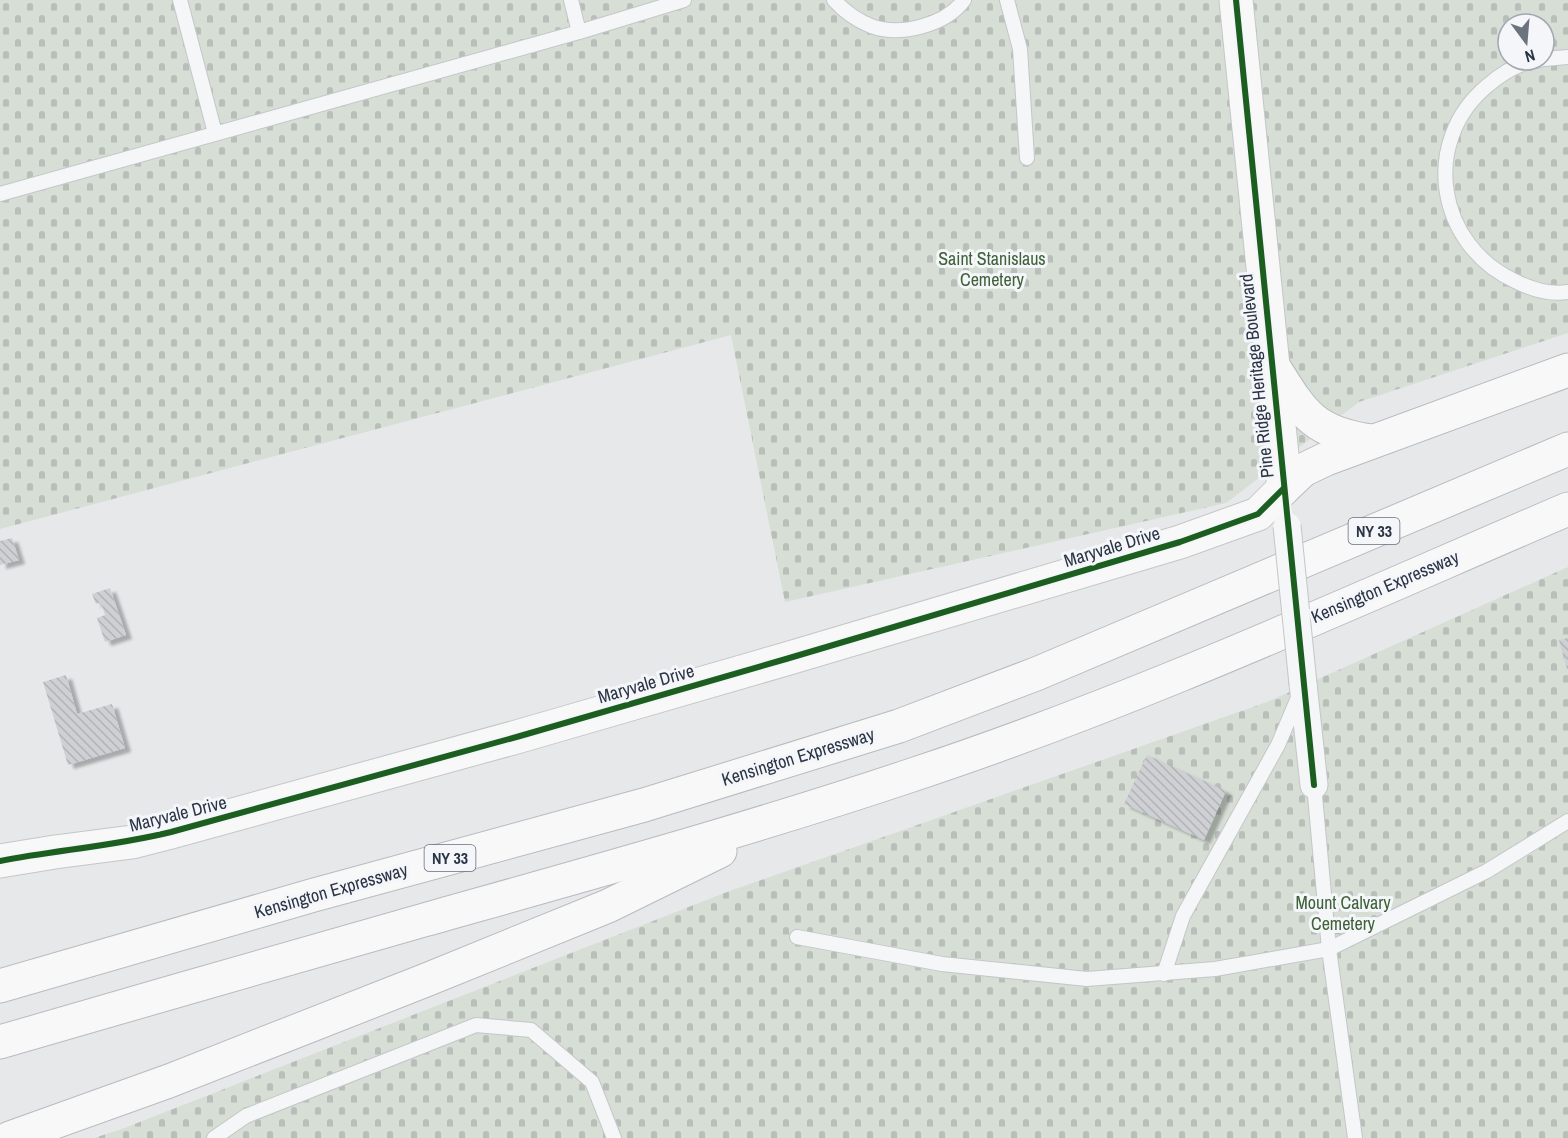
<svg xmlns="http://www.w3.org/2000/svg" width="1568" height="1138" font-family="'Archivo Narrow',sans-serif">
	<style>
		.cemetery { fill: url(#cemetery-stones); fill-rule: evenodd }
		.building { fill: url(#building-back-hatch); filter: url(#shadow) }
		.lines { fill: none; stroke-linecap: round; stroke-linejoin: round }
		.lane-casing { stroke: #c4c6c8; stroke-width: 16 }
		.street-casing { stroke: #c4c6c8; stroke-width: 29 }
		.secondary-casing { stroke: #c4c6c8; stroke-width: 35 }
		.highway-casing { stroke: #b8bbbf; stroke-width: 35 }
		.lane { stroke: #f5f6f7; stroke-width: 14 }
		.street { stroke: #f5f6f7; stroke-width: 27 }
		.secondary { stroke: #f8f8f8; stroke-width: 33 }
		.highway { stroke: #f8f8f8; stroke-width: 33 }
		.street-bridge-casing { stroke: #c4c6c8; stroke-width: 29; stroke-linecap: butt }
		.street-bridge { stroke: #f5f6f7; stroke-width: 27 }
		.cycleway-casing { stroke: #f4f6f9; stroke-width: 10 }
		.cycleway { stroke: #1b5e20; stroke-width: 6 }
		.labels { text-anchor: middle; stroke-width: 6; stroke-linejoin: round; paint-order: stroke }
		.shield { fill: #f4f6f9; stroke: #676e7b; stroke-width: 1.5 }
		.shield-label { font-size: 16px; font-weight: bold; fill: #2b3445 }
		.park-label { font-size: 18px; fill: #3f6138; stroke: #f4f6f9 }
		.street-label { font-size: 18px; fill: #2b3445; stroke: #f4f6f9 }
	</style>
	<defs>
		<pattern id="cemetery-stones" width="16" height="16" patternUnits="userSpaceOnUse" patternTransform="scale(1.5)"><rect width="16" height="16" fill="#d6ded6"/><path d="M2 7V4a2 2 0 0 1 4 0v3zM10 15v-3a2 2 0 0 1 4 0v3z" fill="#b8bfb9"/></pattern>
		<pattern id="building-back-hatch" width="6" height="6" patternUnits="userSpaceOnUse" patternTransform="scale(1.5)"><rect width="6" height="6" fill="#ced0d3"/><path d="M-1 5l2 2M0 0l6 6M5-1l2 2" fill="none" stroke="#b1b3b6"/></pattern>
		<filter id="shadow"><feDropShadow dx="6" dy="4" stdDeviation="1.5" flood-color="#0004"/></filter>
	</defs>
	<rect width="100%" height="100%" fill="#e6e8ea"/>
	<!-- cemetery -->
	<g class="cemetery">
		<path d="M0,0H1568V333L1359,402L1226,503L785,602L731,335L0,529ZM1508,24H1544V60H1508Z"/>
		<path d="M1568,567V1138H94L122,1129L727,892L1267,702Z"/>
	</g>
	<!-- building -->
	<g class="building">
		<path d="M12,538L19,560L0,565V541Z"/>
		<path d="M110,588L126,635L105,642L97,618L105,615L101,602L96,604L92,594Z"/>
		<path d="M1568,638V669H1567L1559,640Z"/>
		<path d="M66,675L77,714L112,704L125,748L68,765L43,682Z"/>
		<path d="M1147,755L1226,791L1204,840L1124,804Z"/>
	</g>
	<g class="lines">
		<!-- lane casing -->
		<g class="lane-casing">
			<g id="lane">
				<path d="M180,0L215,133"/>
				<path d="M571,0L579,32"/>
				<path d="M834,0C844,11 856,20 871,26C900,37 946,25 964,0"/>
				<path d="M1007,0L1020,49L1027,158"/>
				<path d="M1544,59L1568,57"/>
				<path d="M1540,60C1520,62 1502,73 1487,86C1420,142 1437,245 1515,281C1531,289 1550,295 1568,292"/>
				<path d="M0,194L579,32L684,0"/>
				<path d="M1314,785L1329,949L1355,1138"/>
				<path d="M797,937L942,964L1087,979L1215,969L1329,949L1487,871L1568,821"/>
				<path d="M1164,974L1183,916L1278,745L1300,693"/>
				<path d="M214,1138L246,1116L476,1025L531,1030L592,1082L614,1138"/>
			</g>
		</g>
		<!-- street casing -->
		<g class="street-casing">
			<path id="street" d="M1303,684L1314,785"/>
		</g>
		<!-- secondary casing -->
		<g class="secondary-casing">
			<path id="secondary" d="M0,861L55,852L132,842L171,832L520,736L786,659L1180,542L1258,514L1283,489V465L1236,0"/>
		</g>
		<!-- highway casing -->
		<g class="highway-casing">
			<g id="highway">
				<path d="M1272,364C1302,412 1312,433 1372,441"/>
				<path d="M1283,489L1303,470L1326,459L1568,370"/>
				<path d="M0,986L314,895L644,805L899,726L1036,674L1568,449"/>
				<path d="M0,1042C141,1001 283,960 424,920C587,874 751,829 912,775C1136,701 1351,602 1568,509"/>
				<path d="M10,1138L169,1081L426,980L608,906L720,851"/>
			</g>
		</g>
		<!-- lane -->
		<use href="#lane" class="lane"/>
		<!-- street -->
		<use href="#street" class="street"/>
		<!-- secondary -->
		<use href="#secondary" class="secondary"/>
		<!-- highway -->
		<use href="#highway" class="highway"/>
		<!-- street-bridge casing -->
		<g class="street-bridge-casing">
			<path id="street-bridge" d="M1287,526L1303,684"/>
		</g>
		<!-- street-bridge -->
		<use href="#street-bridge" class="street-bridge"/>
		<!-- cycleway casing -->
		<g class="cycleway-casing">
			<g id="cycleway">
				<path d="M1236,0L1314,785"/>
				<path d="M0,861C57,850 115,846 171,832L520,736L786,659L1180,542L1258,514L1283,489"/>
			</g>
		</g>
		<!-- cycleway -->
		<use href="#cycleway" class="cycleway"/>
	</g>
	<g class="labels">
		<!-- shield labels -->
		<g class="shield">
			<rect x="1348.5" y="518" width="51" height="26" rx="4.5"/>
			<rect x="424.5" y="845" width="51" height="26" rx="4.5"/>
		</g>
		<g class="shield-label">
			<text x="1374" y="537">NY 33</text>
			<text x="450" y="864">NY 33</text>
		</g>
		<!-- park labels -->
		<g class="park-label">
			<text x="992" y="265">Saint Stanislaus<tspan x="992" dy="21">Cemetery</tspan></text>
			<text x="1343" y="909">Mount Calvary<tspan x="1343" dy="21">Cemetery</tspan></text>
		</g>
		<!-- street labels -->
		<g class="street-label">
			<text transform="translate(1257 376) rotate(-96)" y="6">Pine Ridge Heritage Boulevard</text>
			<text transform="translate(1112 547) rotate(-17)" y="6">Maryvale Drive</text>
			<text transform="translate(1385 587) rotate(-23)" y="6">Kensington Expressway</text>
			<text transform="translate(646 684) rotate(-16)" y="6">Maryvale Drive</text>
			<text transform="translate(798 757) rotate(-17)" y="6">Kensington Expressway</text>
			<text transform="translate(178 814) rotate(-14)" y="6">Maryvale Drive</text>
			<text transform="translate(331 891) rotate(-16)" y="6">Kensington Expressway</text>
		</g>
	</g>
	<!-- north arrow -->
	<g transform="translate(1526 42) rotate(164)"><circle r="28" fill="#f4f6f9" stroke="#a4a8b1" stroke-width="1.5"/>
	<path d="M0-4.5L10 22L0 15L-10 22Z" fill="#6c737f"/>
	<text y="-9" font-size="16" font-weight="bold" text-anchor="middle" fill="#2b3445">N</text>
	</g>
</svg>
